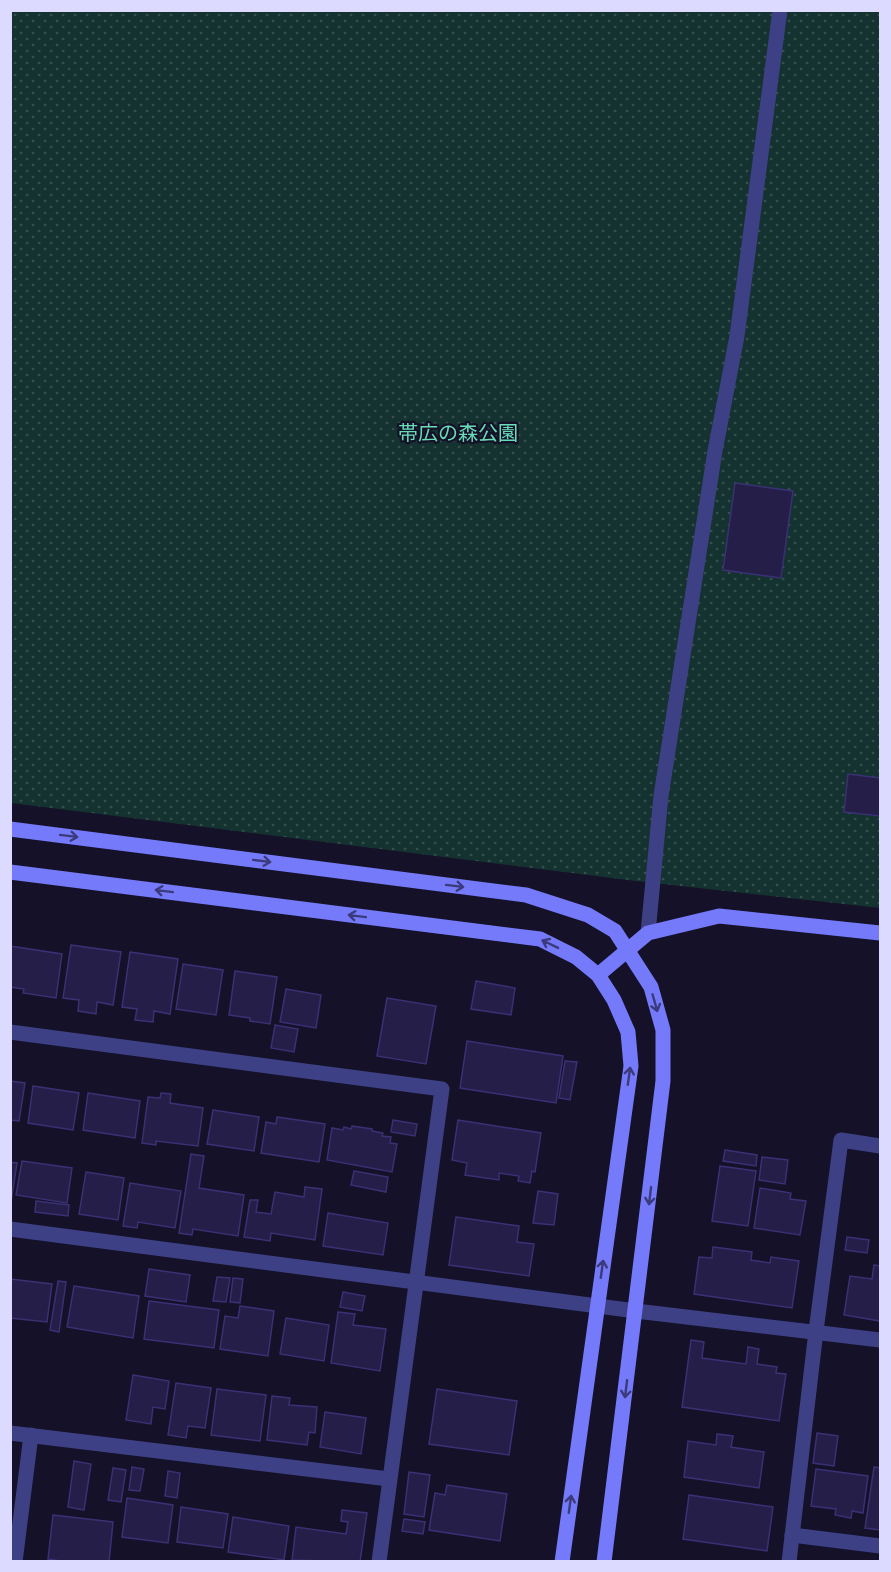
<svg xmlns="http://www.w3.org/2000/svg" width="891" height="1572" font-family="'Space Grotesk','Noto Sans JP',sans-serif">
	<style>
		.park { fill: url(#park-dots) }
		.building { fill: #241e49; stroke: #3a3174; stroke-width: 1.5 }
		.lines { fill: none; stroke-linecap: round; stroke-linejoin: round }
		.street { stroke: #3e4085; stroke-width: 15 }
		.secondary { stroke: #757afa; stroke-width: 15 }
		.oneway { stroke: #3b3b7c }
		.labels { text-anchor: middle; stroke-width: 4.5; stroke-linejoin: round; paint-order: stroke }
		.park-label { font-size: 20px; fill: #68dcb7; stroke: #141128 }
	</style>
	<defs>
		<pattern id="park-dots" width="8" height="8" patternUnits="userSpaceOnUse" patternTransform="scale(1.5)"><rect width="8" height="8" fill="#14322f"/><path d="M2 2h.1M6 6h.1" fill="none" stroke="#364f4e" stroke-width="1.8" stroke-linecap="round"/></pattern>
	</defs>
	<rect width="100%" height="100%" fill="#141128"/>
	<!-- park -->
	<path class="park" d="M11,11H880V908L636,881L11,803Z"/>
	<!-- building -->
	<g class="building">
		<path d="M735,483L793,491L781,578L723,570Z"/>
		<path d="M848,774L880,778V816L844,812Z"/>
		<path d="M71,945L121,952L113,1005L97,1002L96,1014L78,1011L79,1000L63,998Z"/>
		<path d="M10,946L62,954L56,998L23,993L24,989L10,987Z"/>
		<path d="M130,952L178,959L170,1014L154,1011L153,1022L135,1020L137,1009L122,1007Z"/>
		<path d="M183,964L223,970L216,1015L176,1009Z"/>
		<path d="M235,971L277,977L270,1024L250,1021V1018L229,1015Z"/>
		<path d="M476,981L515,988L511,1015L471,1009Z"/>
		<path d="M286,989L321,995L316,1028L280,1022Z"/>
		<path d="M387,998L436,1006L426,1064L377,1056Z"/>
		<path d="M275,1025L298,1029L294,1052L271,1048Z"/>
		<path d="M467,1041L563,1056L556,1103L460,1088Z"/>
		<path d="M565,1061L577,1062L570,1100L559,1098Z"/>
		<path d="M10,1081L25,1083L19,1121L10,1120Z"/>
		<path d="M33,1086L79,1093L73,1130L28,1123Z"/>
		<path d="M88,1093L140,1101L135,1138L83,1130Z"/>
		<path d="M161,1093L171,1094L170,1103L203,1108L198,1146L156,1141V1145L142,1143L148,1097L160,1098Z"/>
		<path d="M213,1110L259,1117L254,1151L207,1144Z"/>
		<path d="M277,1117L325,1124L319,1162L261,1153L266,1122L276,1124Z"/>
		<path d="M393,1120L417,1124L415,1136L391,1132Z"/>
		<path d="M458,1120L541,1133L535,1172L532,1171L530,1183L518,1181L519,1176L499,1173V1180L465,1175L467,1163L452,1160Z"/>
		<path d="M352,1126L372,1129V1131L383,1133L382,1136L391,1137L390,1143L397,1144L392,1172L327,1160L332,1128L343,1130L344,1127L351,1129Z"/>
		<path d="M725,1150L757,1155L756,1166L723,1161Z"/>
		<path d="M191,1154L204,1156L199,1188L244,1195L238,1236L193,1229L192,1235L179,1233Z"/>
		<path d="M762,1157L788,1160L785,1184L759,1180Z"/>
		<path d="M22,1161L72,1168L67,1203L16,1195Z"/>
		<path d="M10,1162L17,1163L10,1209Z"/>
		<path d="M720,1166L756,1171L748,1226L712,1221Z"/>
		<path d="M354,1171L388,1177L386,1192L351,1185Z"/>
		<path d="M86,1172L124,1178L118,1220L79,1214Z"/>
		<path d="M130,1183L181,1191L175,1228L138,1222L137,1228L123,1226Z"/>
		<path d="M305,1187L322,1189L315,1240L271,1233L270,1241L244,1237L250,1200H258L256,1212L271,1214L275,1192L304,1197Z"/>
		<path d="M760,1188L791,1193L790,1199L806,1201L800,1235L754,1228Z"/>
		<path d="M538,1191L558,1194L554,1225L533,1223Z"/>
		<path d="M36,1201L69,1205L68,1216L35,1212Z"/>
		<path d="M328,1213L388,1223L383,1255L323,1246Z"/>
		<path d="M456,1217L519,1226L517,1242L534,1244L529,1276L449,1265Z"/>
		<path d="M847,1237L869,1240L867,1253L845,1250Z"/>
		<path d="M713,1247L752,1252L751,1260L770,1263L771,1257L799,1261L792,1308L694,1294L699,1257L712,1258Z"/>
		<path d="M874,1265L880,1266V1321L844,1315L850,1276L872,1279Z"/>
		<path d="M149,1269L190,1275L186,1302L145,1296Z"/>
		<path d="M217,1277L230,1278L226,1302L213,1301Z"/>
		<path d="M233,1278L243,1279L240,1303L230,1302Z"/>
		<path d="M10,1279L52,1284L47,1322L10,1318Z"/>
		<path d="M58,1281L66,1282L59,1332L50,1330Z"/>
		<path d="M74,1286L139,1296L133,1338L67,1327Z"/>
		<path d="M343,1292L365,1296L362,1311L340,1307Z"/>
		<path d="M149,1301L219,1310L214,1348L144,1339Z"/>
		<path d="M240,1306L274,1311L268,1356L220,1349L225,1316L238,1318Z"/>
		<path d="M338,1312L355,1314L353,1325L386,1329L380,1371L331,1363Z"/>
		<path d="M286,1318L329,1325L324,1361L280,1354Z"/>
		<path d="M691,1340L704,1342L702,1358L746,1364L748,1347L759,1349L757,1364L777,1367L776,1373L786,1374L779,1421L682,1407Z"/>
		<path d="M133,1375L169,1381L165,1409L153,1407L151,1424L126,1420Z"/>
		<path d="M176,1383L211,1388L205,1428L188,1426L186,1438L168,1435Z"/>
		<path d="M217,1389L266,1395L260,1441L211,1435Z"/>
		<path d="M437,1389L517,1401L509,1455L429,1444Z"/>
		<path d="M272,1396L290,1398L289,1405L317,1407L315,1433L309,1432L307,1445L267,1440Z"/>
		<path d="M325,1412L366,1418L361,1454L320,1447Z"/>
		<path d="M817,1433L838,1436L834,1466L813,1463Z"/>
		<path d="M717,1434L733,1436L731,1447L764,1452L759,1488L684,1477L688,1441L716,1445Z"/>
		<path d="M74,1461L91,1464L84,1510L68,1507Z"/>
		<path d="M132,1467L144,1469L140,1491L129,1490Z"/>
		<path d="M874,1467L880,1468V1530L865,1528Z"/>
		<path d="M113,1468L126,1470L121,1502L108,1500Z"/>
		<path d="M816,1469L868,1476L863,1513L852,1511L851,1518L835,1515L836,1509L811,1506Z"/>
		<path d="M168,1471L180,1473L177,1498L165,1496Z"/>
		<path d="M409,1472L430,1475L424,1517L404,1514Z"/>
		<path d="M447,1485L507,1494L500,1541L429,1530L435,1493L445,1495Z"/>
		<path d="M689,1495L773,1507L767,1551L683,1539Z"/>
		<path d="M127,1498L173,1505L168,1543L122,1537Z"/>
		<path d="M181,1507L228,1514L223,1548L177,1542Z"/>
		<path d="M342,1510L367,1513L360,1562L292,1560L296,1527L346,1534L348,1522L341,1521Z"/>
		<path d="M53,1515L113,1522L109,1562H67L48,1559Z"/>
		<path d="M233,1517L289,1526L284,1560L228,1552Z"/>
		<path d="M404,1519L425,1522L423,1534L402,1531Z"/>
	</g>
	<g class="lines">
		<!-- street -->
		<g class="street">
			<path d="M648,933L661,796L715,451L737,336L780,10"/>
			<path d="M10,1032L442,1089L379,1562"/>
			<path d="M10,1229L636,1311L880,1340"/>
			<path d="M10,1433L389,1479"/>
			<path d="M792,1535L880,1546"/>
			<path d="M15,1562L31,1435"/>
			<path d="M789,1562L816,1331L841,1140L880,1146"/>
		</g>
		<!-- secondary -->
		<g class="secondary">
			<path d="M10,829L526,895L588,915L615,931L651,987L663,1030V1081L604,1562"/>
			<path d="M10,872L540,939L576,957L598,975L614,1000L628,1032L631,1066L562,1562"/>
			<path d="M598,975L648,933L719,916L880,933"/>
		</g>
	</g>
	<!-- one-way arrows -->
	<defs><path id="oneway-shaft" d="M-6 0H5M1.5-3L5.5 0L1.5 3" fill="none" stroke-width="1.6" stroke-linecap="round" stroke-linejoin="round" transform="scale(1.5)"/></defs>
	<g class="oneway">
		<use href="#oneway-shaft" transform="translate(69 836) rotate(7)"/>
		<use href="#oneway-shaft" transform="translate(262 861) rotate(7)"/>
		<use href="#oneway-shaft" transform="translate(455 886) rotate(7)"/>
		<use href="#oneway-shaft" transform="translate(164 891) rotate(-173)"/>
		<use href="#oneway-shaft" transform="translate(357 916) rotate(-173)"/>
		<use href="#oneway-shaft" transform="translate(550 944) rotate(-154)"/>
		<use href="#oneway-shaft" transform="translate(655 1003) rotate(74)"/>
		<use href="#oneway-shaft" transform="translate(629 1076) rotate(-82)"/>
		<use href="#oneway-shaft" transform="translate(650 1196) rotate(97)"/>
		<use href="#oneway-shaft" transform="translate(602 1269) rotate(-82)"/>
		<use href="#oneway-shaft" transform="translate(626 1389) rotate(97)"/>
		<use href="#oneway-shaft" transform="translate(570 1504) rotate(-82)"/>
	</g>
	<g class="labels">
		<!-- park labels -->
		<g class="park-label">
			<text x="458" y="440">帯広の森公園</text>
		</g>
	</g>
	<!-- border -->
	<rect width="891" height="1572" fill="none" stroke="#dcdafe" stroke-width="24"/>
</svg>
